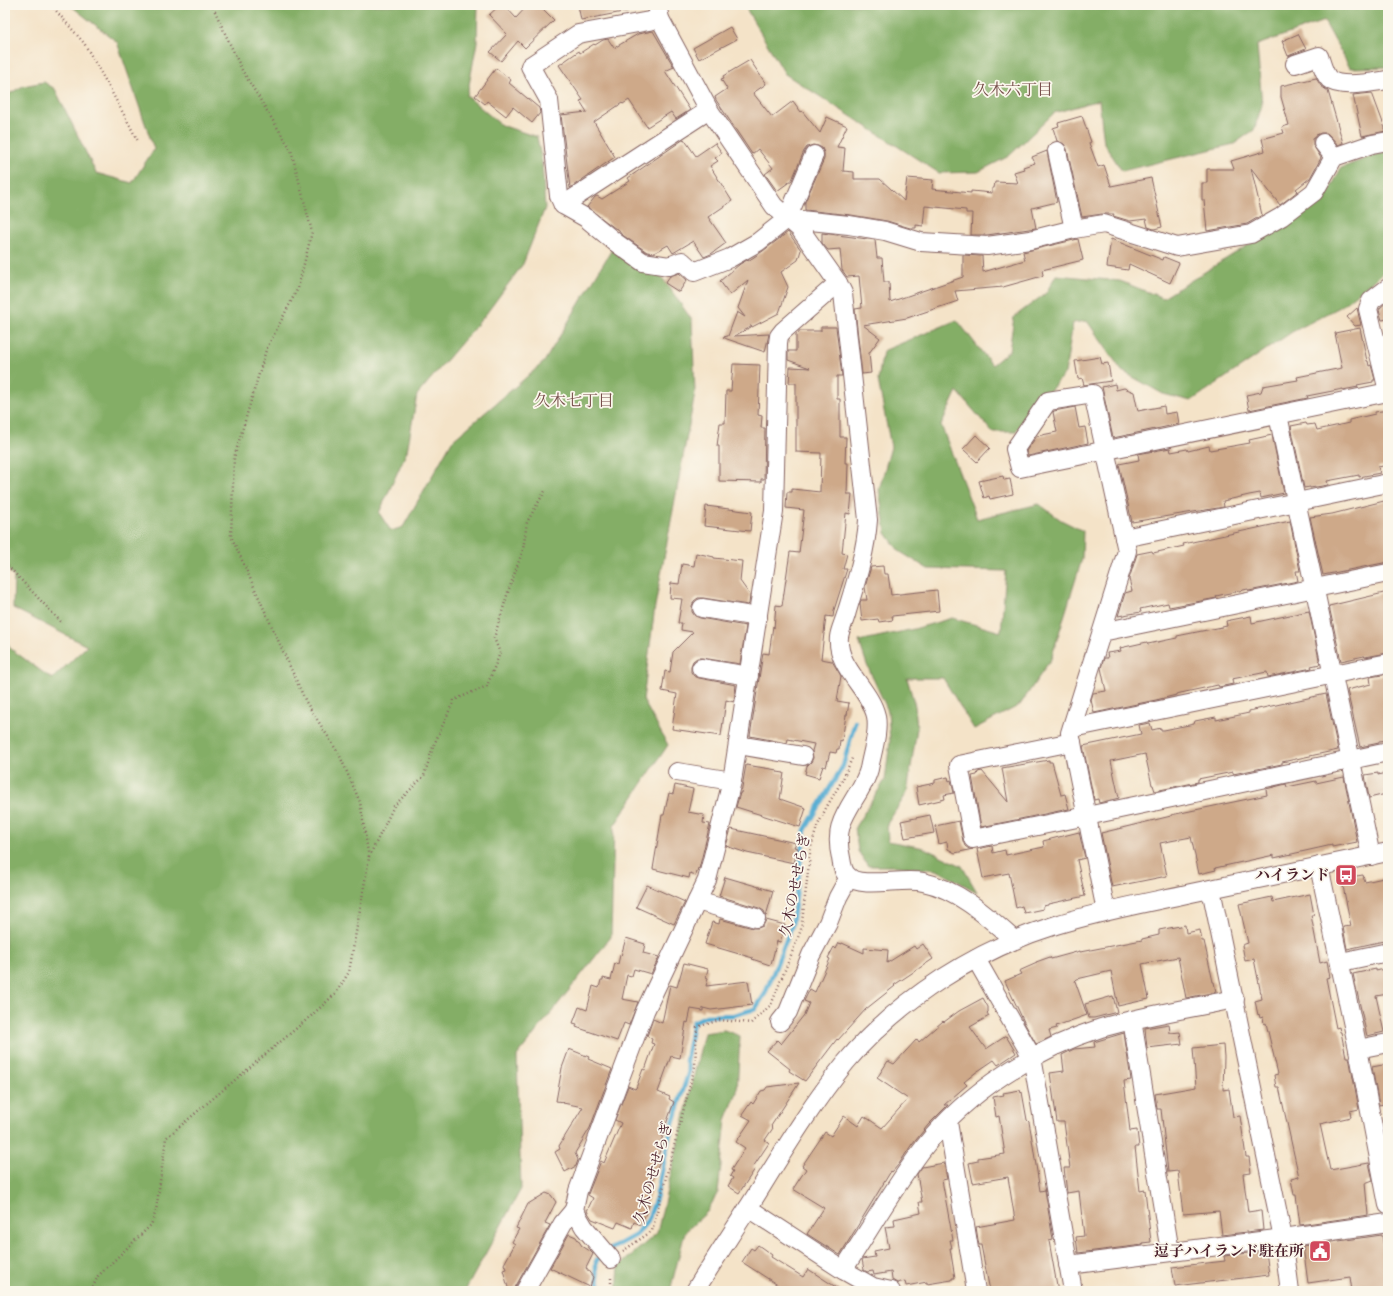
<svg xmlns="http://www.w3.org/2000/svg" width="1393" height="1296" font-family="'IM FELL English','Noto Serif JP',serif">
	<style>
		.forest { fill: #84ae66; stroke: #676648 }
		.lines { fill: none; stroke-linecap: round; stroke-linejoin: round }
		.stream { stroke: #56add3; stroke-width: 4.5 }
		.building { fill: #cea989 }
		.minor-casing { stroke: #866462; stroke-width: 20 }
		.path { stroke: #866462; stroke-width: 2.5; stroke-dasharray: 1 3; stroke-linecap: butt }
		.minor { stroke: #fff; stroke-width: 18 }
		.labels { text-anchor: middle; stroke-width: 3.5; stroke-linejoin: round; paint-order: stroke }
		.poi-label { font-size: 15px; font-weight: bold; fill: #4a1f2b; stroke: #fbf7ec; text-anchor: end }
		.street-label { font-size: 15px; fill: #4a1f2b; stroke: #fbf7ec }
		.neighbourhood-label { font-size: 16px; fill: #784f4c; stroke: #fbf7ec }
	</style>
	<rect width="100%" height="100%" fill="#fbf7ec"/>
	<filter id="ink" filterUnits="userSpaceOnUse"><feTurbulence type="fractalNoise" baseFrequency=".025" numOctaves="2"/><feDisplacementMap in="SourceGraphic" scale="8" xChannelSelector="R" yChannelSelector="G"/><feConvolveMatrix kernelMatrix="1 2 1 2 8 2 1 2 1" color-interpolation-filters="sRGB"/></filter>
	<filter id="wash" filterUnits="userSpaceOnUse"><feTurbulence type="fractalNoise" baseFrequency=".012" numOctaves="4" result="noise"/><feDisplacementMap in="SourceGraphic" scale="16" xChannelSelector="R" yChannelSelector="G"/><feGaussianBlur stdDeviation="0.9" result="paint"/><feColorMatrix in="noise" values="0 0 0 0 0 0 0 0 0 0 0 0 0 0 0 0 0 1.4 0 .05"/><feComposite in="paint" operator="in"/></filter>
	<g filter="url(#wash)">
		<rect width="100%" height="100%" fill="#f4e3c8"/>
		<!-- forest -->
		<g class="forest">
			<path d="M70,5H478L477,42L467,96L501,125L537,137L542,162L545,208L523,264L486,314L417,395L407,451L379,513L391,531L403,527L452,441L544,362L614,246L661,276L692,320L695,393L655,606L643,700L668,745L614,826L611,937L517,1056L521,1189L465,1291H5V639L11,649L52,679L87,646L13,608L14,577L5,566V108L9,94L23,86L44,82L55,89L96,173L132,183L154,149L117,42Z"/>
			<path d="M744,5H1388V67L1350,68L1324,21L1257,45L1262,105L1254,130L1234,144L1122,171L1104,143L1099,100L1054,113L1009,156L978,172L939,173L785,74Z"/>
			<path d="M1388,151V269L1340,307L1292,332L1191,401L1163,394L1122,371L1087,321L1073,323L1065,373L1015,432H992L957,391L941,425L977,519L1039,504L1061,520L1083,531L1082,559L1051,659L1020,705L974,729L943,678H907L915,706L917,728L907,793L887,824L888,841L924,848L962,866L977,892L937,870L898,866H868L858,851L855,827L885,780L890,741L888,711L867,665L859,641L914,629L952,618L1001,632L1006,571L928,569L899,551L886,533L879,490L891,447L878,380L883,351L957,320L992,365L1009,351L1014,317L1046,293L1056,275L1120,281L1163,298L1327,196L1341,168L1383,152Z"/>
			<path d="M724,1030L740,1036L737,1092L726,1120L718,1192L707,1212L685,1232L670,1291H617L619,1266L657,1233L704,1033Z"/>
		</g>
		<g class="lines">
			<!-- stream -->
			<g class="stream">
				<path d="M609,1250L636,1235L648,1220L656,1198L671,1129L689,1071L686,1061L693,1022L706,1016L734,1015L755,1009L765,994L792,925L805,830L843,766L855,722"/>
				<path d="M601,1291L596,1271V1261L603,1254"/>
			</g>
		</g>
		<g id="blocks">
			<!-- building -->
			<g class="building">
				<path d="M500,5H504L516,18L528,5H539L554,20L525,48L518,41L501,61L490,52L507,34L489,15Z"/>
				<path d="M578,5H628V11L581,20Z"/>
				<path d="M730,27L737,39L699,59L693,48Z"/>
				<path d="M653,31L674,67L665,71L690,110L676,119L671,112L647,127L629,100L623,104L622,103L594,122L615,157L570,188L561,115L587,112L580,101L583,100L559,65L579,51L580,53L594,44L595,45L603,40L608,39L614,48L638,34Z"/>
				<path d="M1298,34L1306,49L1288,56L1282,41Z"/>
				<path d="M750,60L766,84L753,93L772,117L793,101L801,112L802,111L820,133L827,117L847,126L837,147L845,148L843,171L854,172V179H880L904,201L907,178L933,180L932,189L971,193V191L992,193V188H994L995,182L1018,183L1014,172L1024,169L1023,167L1035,163L1032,157L1047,151L1057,202L1032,208L1036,228L987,235H971L972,213H966V210L925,206L923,226L916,225V228H910L887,221L851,215L805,210V202L824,159V153L822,148L818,146L813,145L807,147L804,151L792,180L777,191L765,174L773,168L758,149L752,154L716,100L715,97L727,89L721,79L724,78L723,76Z"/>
				<path d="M496,68L511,80L509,83L539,108L540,113L532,123L513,107L506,116L487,101L485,104L475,96Z"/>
				<path d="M1316,78L1321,86L1328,91L1343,143L1338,145L1331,137L1327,133H1321L1316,135L1313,139V145L1321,158L1310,178L1296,189L1298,191L1280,205L1251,168L1262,215L1247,224L1207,231L1204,200H1202V183H1207V169H1234L1231,161L1265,151L1262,139L1284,133L1282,127L1289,125L1281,97V86Z"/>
				<path d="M1372,93L1386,131L1362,136L1353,95Z"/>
				<path d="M1082,116L1091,142L1089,143L1098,167L1104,165L1111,186L1151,178L1162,227L1154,229L1148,227L1146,219L1130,221L1113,216L1114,214H1102L1082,217L1067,149L1064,144L1057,141L1053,128L1059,126L1058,123Z"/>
				<path d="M684,139L696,156L715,143L722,153L715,158L718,161L710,166L732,201L708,217L726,243L711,254L704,257L693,241L673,253L668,245L654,253L647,252L621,234L617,228L616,229L587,207L595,197L597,196L602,199L630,181L628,178Z"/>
				<path d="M788,232L801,250L798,260L781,272L788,287L779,313L752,327L751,325V327L734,336L769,334L765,352L727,339L723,337L728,336L737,312L745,317L738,308L748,280L730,295L720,281L740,264L747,260L748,261L763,251Z"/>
				<path d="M822,233L875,240L877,258H882L884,282H889L890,302L963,277V255L982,256L983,272L1025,260L1023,252L1078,239L1083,260L1042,270L1043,275L1042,276L1028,280L1003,287L955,291L958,301L907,318L863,325L880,338L869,353L871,373L862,374L855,309L862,308L859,276L847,277L842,270L840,249L828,250L822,243Z"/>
				<path d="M1111,239L1163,260L1164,257L1179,263L1170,283L1129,264L1128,270L1107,267Z"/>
				<path d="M679,273L687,280L679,292L665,283L670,276Z"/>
				<path d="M1388,301V319L1382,320L1379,310L1380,308Z"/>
				<path d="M1357,308L1361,325L1355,326L1347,317Z"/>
				<path d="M821,327H836L842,376H837V399H840V437H846L845,463H848L847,494H852L850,514L846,513L842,553L847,554L843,569H847L834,610L833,617L826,616L821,659L832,661L841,676L837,701L849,703L847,715H846L842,741L840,740L839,749H837L836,753L830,752L826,767L823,766L819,778L805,774L807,766L811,762L813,758L812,751L814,744L788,739L787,743L750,736L763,653L769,654L773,626L774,628L776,605L782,606L790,552L799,553L804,510L786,508L787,492H792V489L820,492L821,453L796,452V383H789L790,367L810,368L788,360V351H796V334L799,333V331H821Z"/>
				<path d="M1360,328L1367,361H1368L1369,366L1371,365L1375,380H1373V382L1357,385L1358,387L1343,390V389L1307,396L1308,398L1249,410L1246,395L1261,392L1263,386L1298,380L1297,377L1342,368L1335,333Z"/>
				<path d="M1100,357L1102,364L1108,363L1111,381L1084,385L1082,378L1078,379L1075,361Z"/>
				<path d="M733,364L760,365L758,415L762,416L761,428H765L764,479H761V482L719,481V446H717L720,423H725L726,391H731Z"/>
				<path d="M1115,384L1116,390L1124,388L1134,392L1138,411L1164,406L1165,414L1177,412L1179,424L1113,438L1102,387Z"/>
				<path d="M1075,407L1079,428L1085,427L1088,443L1028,456L1026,451L1037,436L1057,432L1053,412L1054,411Z"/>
				<path d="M1388,410V465L1378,467L1380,473L1359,477V475L1327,481L1328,485L1310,488V487L1304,488L1291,426L1306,423L1307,425L1315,424L1317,430L1349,423V420L1375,414V412Z"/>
				<path d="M976,435L990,448L977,462L963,449Z"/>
				<path d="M1272,435L1284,493L1261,498L1260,493L1249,495L1223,501L1224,507L1132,522L1119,464L1139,460L1138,454L1170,448L1171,452L1187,449L1188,451L1209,446L1210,450L1250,443L1249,440Z"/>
				<path d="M1003,476L1004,480L1010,479L1013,494L990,499L989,496L984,498L979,481Z"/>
				<path d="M1388,500V562L1323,575L1310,517L1332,514Z"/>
				<path d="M706,506L752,512L750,531L704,526Z"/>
				<path d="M1290,521L1300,571H1296L1298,581L1249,591L1248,589L1216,596L1217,598L1169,607L1168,603L1140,609L1141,612L1118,616L1125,593L1132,591L1129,579L1137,554L1152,551L1153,553L1184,546L1183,544Z"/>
				<path d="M696,553L714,557V558L742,561L740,581L750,595L749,604L748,605L703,598H698L694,601L692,606V612L695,616L700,618L746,626L740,664L702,658H697L693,661L691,666V672L694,676L699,678L736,685L734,702L726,700L721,736L672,729L677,694L662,691L665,671L670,672L673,652L693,632L681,630L682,623H678L682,599L670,598L671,583L679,584L682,564L694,566Z"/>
				<path d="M883,566L884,574H888L891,595L937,590L939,611L892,616L893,620L879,622L878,619L862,621L860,603L861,600H867L865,587L871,567Z"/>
				<path d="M1388,592V653L1365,657L1364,656L1341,661L1329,606Z"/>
				<path d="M1309,611L1320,664L1311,666L1312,668L1268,677L1267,672L1232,679L1233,684L1219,687L1218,685L1176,694V695L1156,700L1094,713L1091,700L1093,693L1106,691L1101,668L1104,658H1108L1107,653L1121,651L1120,648L1147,642L1148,644L1177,638V636L1227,626L1226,621L1251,616L1252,623Z"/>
				<path d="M1388,674V740L1379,741V743L1360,747L1347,690L1371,684L1370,677Z"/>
				<path d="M1326,694L1338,750L1282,762V764L1233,774V772L1198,779V782L1155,791L1153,785H1152L1145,754L1111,761L1119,798L1099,803L1098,799L1094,800L1083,746L1141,734L1139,725L1150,723L1152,730L1161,728V730H1164L1194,724L1195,721L1216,717V720L1249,713V711Z"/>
				<path d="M1049,760V762H1052L1061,795L1065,794L1069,809L981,827L972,776L977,775L978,772L982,771L1008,802L1002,768Z"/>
				<path d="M746,765L777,770V772L784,773L780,799L806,808L800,827L736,807L740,793H741Z"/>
				<path d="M1378,773V775L1385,773L1388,788L1386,789V794L1369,798L1365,775Z"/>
				<path d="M948,777L949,781L951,780L954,793L944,795L945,799L919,805L916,787L935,783V780Z"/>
				<path d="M1344,777L1357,842L1332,847V845L1274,858V855L1215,868L1216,870L1199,874L1191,837L1160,843L1167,876L1112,887L1101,833L1171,816V815L1267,795L1266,789L1286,784L1287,787L1316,781V783Z"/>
				<path d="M675,785L693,789L688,812L704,815L703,823L710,824L699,869L698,868L696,875L690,873L689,878L653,869L662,815H664L669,793L673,794Z"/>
				<path d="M930,815L934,833L905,838L901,821Z"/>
				<path d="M959,821L963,841L965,846L969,849H973L955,853L948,849L947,842L939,844L935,826Z"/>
				<path d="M731,829L796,843L794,847L798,848L794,863L747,853L726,846Z"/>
				<path d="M1079,832L1085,858L1077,860L1085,896L1048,904V905L1043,906V909L1024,913L1022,906L1016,908L1009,873L983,878L977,849L992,846L993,853L1005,850L1006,855L1044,847L1043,841Z"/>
				<path d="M1363,875L1365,882L1388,877V940L1347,949L1343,927L1351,926L1342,881L1351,879L1350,877Z"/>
				<path d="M725,877L773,891L766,916L764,911L759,908L719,896Z"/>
				<path d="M647,885L685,902L674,924L636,907Z"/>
				<path d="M1310,894L1314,915H1311L1320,963L1327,961L1330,977L1326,978L1336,1028L1339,1027L1340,1032H1341L1346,1057H1349L1359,1109L1350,1111L1351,1117L1320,1124L1330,1170L1369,1163L1373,1180L1365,1183L1368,1215L1300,1225L1296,1195H1294L1291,1179L1299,1177L1279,1087H1276L1274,1075L1278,1074L1266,1023L1264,1024L1263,1017L1260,1018L1259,1014L1258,1015L1255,1001L1262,999L1254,959L1245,961L1242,945L1248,943L1239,904L1272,897L1273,902Z"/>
				<path d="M720,919L753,928H758L763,926L766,920L785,925L780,942L777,941L771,964L770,965L752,959L753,958L705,944L712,922L719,924Z"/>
				<path d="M1185,925L1186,933L1200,930L1202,941H1204L1213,982H1214L1216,992L1186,998L1178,957L1142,964L1149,999L1118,1006L1111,971L1077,979L1075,981L1087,1015L1056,1026L1057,1028L1049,1030L1051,1037L1036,1044L1025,1024L1005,981L1021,974L1019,971L1037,963L1036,962L1050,957L1051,959L1080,951V952L1142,940V939L1159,935V930Z"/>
				<path d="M626,938L645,944L643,953L659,957L651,974L634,969L632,976L627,975L622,999L638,1002L629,1025L624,1023L617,1041L576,1027L577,1024L573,1023L579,1007L587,1010L593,986L599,988L601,980H603V978L611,980L615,963L618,964L620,955L621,956Z"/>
				<path d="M839,943L842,944V943L864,953V948L888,950L887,963L914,946L916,949L923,944L933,959L894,985L895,986L866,1009L838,1040L837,1039L805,1081L789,1071L790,1069L767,1051L777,1040L781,1044L804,1015L809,1003L804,1001L810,989L815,992L830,959L828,958L834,947L836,949Z"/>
				<path d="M684,963L708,969L706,977L708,978L706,986L748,981L752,1005L711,1010L703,1008V1011L691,1009L688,1023L686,1022L680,1058L671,1056L658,1092L670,1097L669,1099L674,1102L665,1127L666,1128L661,1141L664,1142L658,1155L662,1157L649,1187L652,1188L646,1204L649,1205L641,1225L634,1222L632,1228L618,1222L615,1228L592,1219L587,1211L593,1198L588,1195V1194L601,1161L604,1163L621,1123L615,1120L628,1086L635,1089L636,1088L643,1069L645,1070L654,1044L651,1043L652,1039L647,1036L653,1019L662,1023L670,985L677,987Z"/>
				<path d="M1388,968V994L1376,996L1384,1032L1367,1036L1353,974L1376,969V971Z"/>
				<path d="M1113,996L1117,1012L1094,1018H1089L1085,1004Z"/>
				<path d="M983,998L988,1007V1012L987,1013L989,1016L970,1027L986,1049L1006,1036L1016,1053L998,1065L994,1060L975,1073L964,1082L967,1085L944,1105H948L928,1125L912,1145V1144L899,1164L892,1172L891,1171L840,1255L807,1234L824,1208L793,1189L806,1169L802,1166L825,1132L831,1136L844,1116L858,1126L864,1116L882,1128L908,1099L877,1078L888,1061L894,1064L917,1039L919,1042L943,1021L944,1022L959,1011Z"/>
				<path d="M1169,1024L1170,1033L1180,1032L1182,1044L1147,1048L1145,1028Z"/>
				<path d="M1124,1033L1131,1080L1124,1081L1130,1131L1137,1130L1139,1147H1135L1140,1191L1145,1190L1151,1242L1142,1243L1143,1245L1078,1253L1076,1237L1084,1236L1079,1191L1067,1193L1064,1168H1070L1064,1122H1057L1050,1073L1064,1071L1062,1055L1074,1049L1095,1047L1094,1042Z"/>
				<path d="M1223,1045L1224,1057L1223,1090L1229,1089L1233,1117L1240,1116L1246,1157H1249L1251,1173L1243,1174L1248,1212L1261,1210L1263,1230L1222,1235L1219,1211L1183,1214L1178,1171L1168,1172L1161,1109H1157L1155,1094L1196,1087L1193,1048Z"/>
				<path d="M569,1049L589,1057L588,1059L612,1069L590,1128L575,1153L578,1160L576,1166L565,1172L555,1152L560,1149L559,1146L583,1107L563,1103L564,1102L556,1101L562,1068Z"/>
				<path d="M1388,1064V1103L1379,1105L1372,1067Z"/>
				<path d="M799,1083L771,1126L773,1128L765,1140L769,1143L753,1167L755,1169L739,1193L728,1186L733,1178L730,1176L733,1171L731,1170L745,1148L736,1142L751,1120L742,1115L751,1102L753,1104L761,1091L765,1090L767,1087Z"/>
				<path d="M1020,1090L1021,1093L1022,1092L1027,1120L1029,1122L1031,1133L1040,1191L1045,1190L1053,1240L1049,1241L1058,1291H990L981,1245H979L978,1240L976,1227L1015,1220L1008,1177L973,1183L969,1163L978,1161V1158L1005,1154L999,1116L996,1117L993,1097L1004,1095L1003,1093Z"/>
				<path d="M944,1163L947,1179L942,1180L953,1240H950L952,1248H950L955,1278H952V1280L927,1284V1282L906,1286L905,1281L897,1283L892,1280L891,1272L874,1275L873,1271L867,1272L864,1270L862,1259L875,1257L874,1251L889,1248L885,1227L895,1226L894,1219L921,1213L919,1202H922L917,1174L922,1167Z"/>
				<path d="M546,1193L551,1195L556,1202L545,1223L550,1225L513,1291H509L503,1270L506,1269L504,1264L515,1244L512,1242L519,1229L516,1228L528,1204Z"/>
				<path d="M569,1234L576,1237L582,1246L590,1251L593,1254L586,1268L593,1277L590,1287L550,1268Z"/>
				<path d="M1382,1235L1388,1273V1291H1352L1350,1277L1308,1283L1303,1246Z"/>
				<path d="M758,1245L772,1255L771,1257L803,1277L808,1269L842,1291H792L789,1289L787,1291L742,1262L751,1248L754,1250Z"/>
				<path d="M1266,1251L1269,1275L1175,1286L1172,1267L1225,1261L1224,1256Z"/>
			</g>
		</g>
	</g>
	<g filter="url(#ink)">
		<use href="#blocks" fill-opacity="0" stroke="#866462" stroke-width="1"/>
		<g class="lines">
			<!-- minor casing -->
			<g class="minor-casing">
				<g id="minor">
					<path d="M657,5L660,19L709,110L774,206L800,229L838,283L843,293L868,520C866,551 856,582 847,611C845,620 840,629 839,637C836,667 870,689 876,716C879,733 872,752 869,769C867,777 863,784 859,791C844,816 834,828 841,858C842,865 843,873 849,877C862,889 904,877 923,882C958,889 988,917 1014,940"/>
					<path d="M660,19L578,34L530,66L549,100L559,196L563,205L586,218L615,242L643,262L669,266L682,261L694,272L730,258L758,242L787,219L814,155"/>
					<path d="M1295,64L1319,56C1321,62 1324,74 1329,79C1340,89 1374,82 1388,80"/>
					<path d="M1323,143L1334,157"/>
					<path d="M1057,151L1074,229"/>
					<path d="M563,205L709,110"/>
					<path d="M792,222L801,220L849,225L885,231L921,242L987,246L1030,240L1074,229L1104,224L1177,247L1251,234L1281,217L1314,192L1334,157L1372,144L1388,141"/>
					<path d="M1388,288L1371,301L1368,309L1388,391"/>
					<path d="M1278,415L1371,856"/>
					<path d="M1124,538L1388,483"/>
					<path d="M702,608L758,617"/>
					<path d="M1102,632L1388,573"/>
					<path d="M701,668L749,676"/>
					<path d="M1072,728L1388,663"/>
					<path d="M1072,742L959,765L973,839L1087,816L1388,752"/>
					<path d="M738,745L803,756"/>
					<path d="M677,772L732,781"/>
					<path d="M1319,866L1358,1049L1388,1205"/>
					<path d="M1211,889L1283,1238L1290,1291"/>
					<path d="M697,901L756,918"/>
					<path d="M1106,911L1070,733L1127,551L1093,394L1048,401L1015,449L1020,468L1388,392"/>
					<path d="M976,959L1032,1057L1073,1291"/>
					<path d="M1341,962L1388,952"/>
					<path d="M1132,1020L1170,1252"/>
					<path d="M780,1022L788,1012L811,955L828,923L838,897L849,877"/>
					<path d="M1358,1049L1388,1043"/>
					<path d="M948,1122L976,1291"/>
					<path d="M748,1208L843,1270L873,1287L891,1291"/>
					<path d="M611,1259L584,1227L574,1210L578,1191L645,1011L707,880L732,781L774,511L778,343L779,336L783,331L838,283"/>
					<path d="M1068,1265L1283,1238L1388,1223"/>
					<path d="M843,1270C870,1229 895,1185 925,1146C968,1091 1035,1049 1101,1028C1145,1015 1191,1008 1235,999"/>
					<path d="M525,1291L563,1223L574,1210"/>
					<path d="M695,1291C717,1255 741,1220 763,1184C789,1142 815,1100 846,1062C899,999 978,949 1056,925C1100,911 1146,903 1191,893C1257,879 1323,866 1388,852"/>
				</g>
			</g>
			<!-- path -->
			<g class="path">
				<path d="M51,5L84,43L109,87L138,141"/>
				<path d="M5,563L62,623"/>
				<path d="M369,857L394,806L424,776L433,747L454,700L487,686L500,653L494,638L509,589L523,550L527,522L545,491"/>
				<path d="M623,1251L652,1231L695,1066L697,1027L720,1020L751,1023L771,1005L801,930L811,847L817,827L826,808L843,779L853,756"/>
				<path d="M91,1291L98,1276L151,1225L156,1211L166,1138L311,1016L336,993L349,972L369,858L360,802L339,754L306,702L231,536L234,458L266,350L298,288L312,232L291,150L242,70L212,5"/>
				<path d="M611,1291V1276"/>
			</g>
			<!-- minor -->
			<use href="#minor" class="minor"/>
		</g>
	</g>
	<!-- icons -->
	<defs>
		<g id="bus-square" transform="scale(1.15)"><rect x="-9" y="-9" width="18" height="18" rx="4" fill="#d1495b" stroke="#fbf7ec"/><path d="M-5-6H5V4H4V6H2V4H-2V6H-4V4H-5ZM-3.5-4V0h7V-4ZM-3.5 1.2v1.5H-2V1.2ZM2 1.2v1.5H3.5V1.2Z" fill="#fff"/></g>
		<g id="civic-square" transform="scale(1.15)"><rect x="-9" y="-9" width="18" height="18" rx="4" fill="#d1495b" stroke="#fbf7ec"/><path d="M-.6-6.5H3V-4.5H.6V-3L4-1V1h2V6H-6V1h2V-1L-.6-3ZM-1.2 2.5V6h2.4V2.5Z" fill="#fff"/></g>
	</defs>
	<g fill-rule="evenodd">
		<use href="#bus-square" x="1346" y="875"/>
		<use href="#civic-square" x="1320" y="1251"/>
	</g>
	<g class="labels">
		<!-- poi labels -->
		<g class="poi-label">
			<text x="1330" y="880">ハイランド</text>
			<text x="1304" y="1256">逗子ハイランド駐在所</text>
		</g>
		<!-- street labels -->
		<g class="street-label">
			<text transform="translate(795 885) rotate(-79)" y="5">久木のせせらぎ</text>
			<text transform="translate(653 1173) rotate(-74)" y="5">久木のせせらぎ</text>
		</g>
		<!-- neighbourhood labels -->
		<g class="neighbourhood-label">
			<text x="1013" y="95">久木六丁目</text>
			<text x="574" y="406">久木七丁目</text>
		</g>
	</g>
	<!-- margin -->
	<rect width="1393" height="1296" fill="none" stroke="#fbf7ec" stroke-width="20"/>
</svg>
